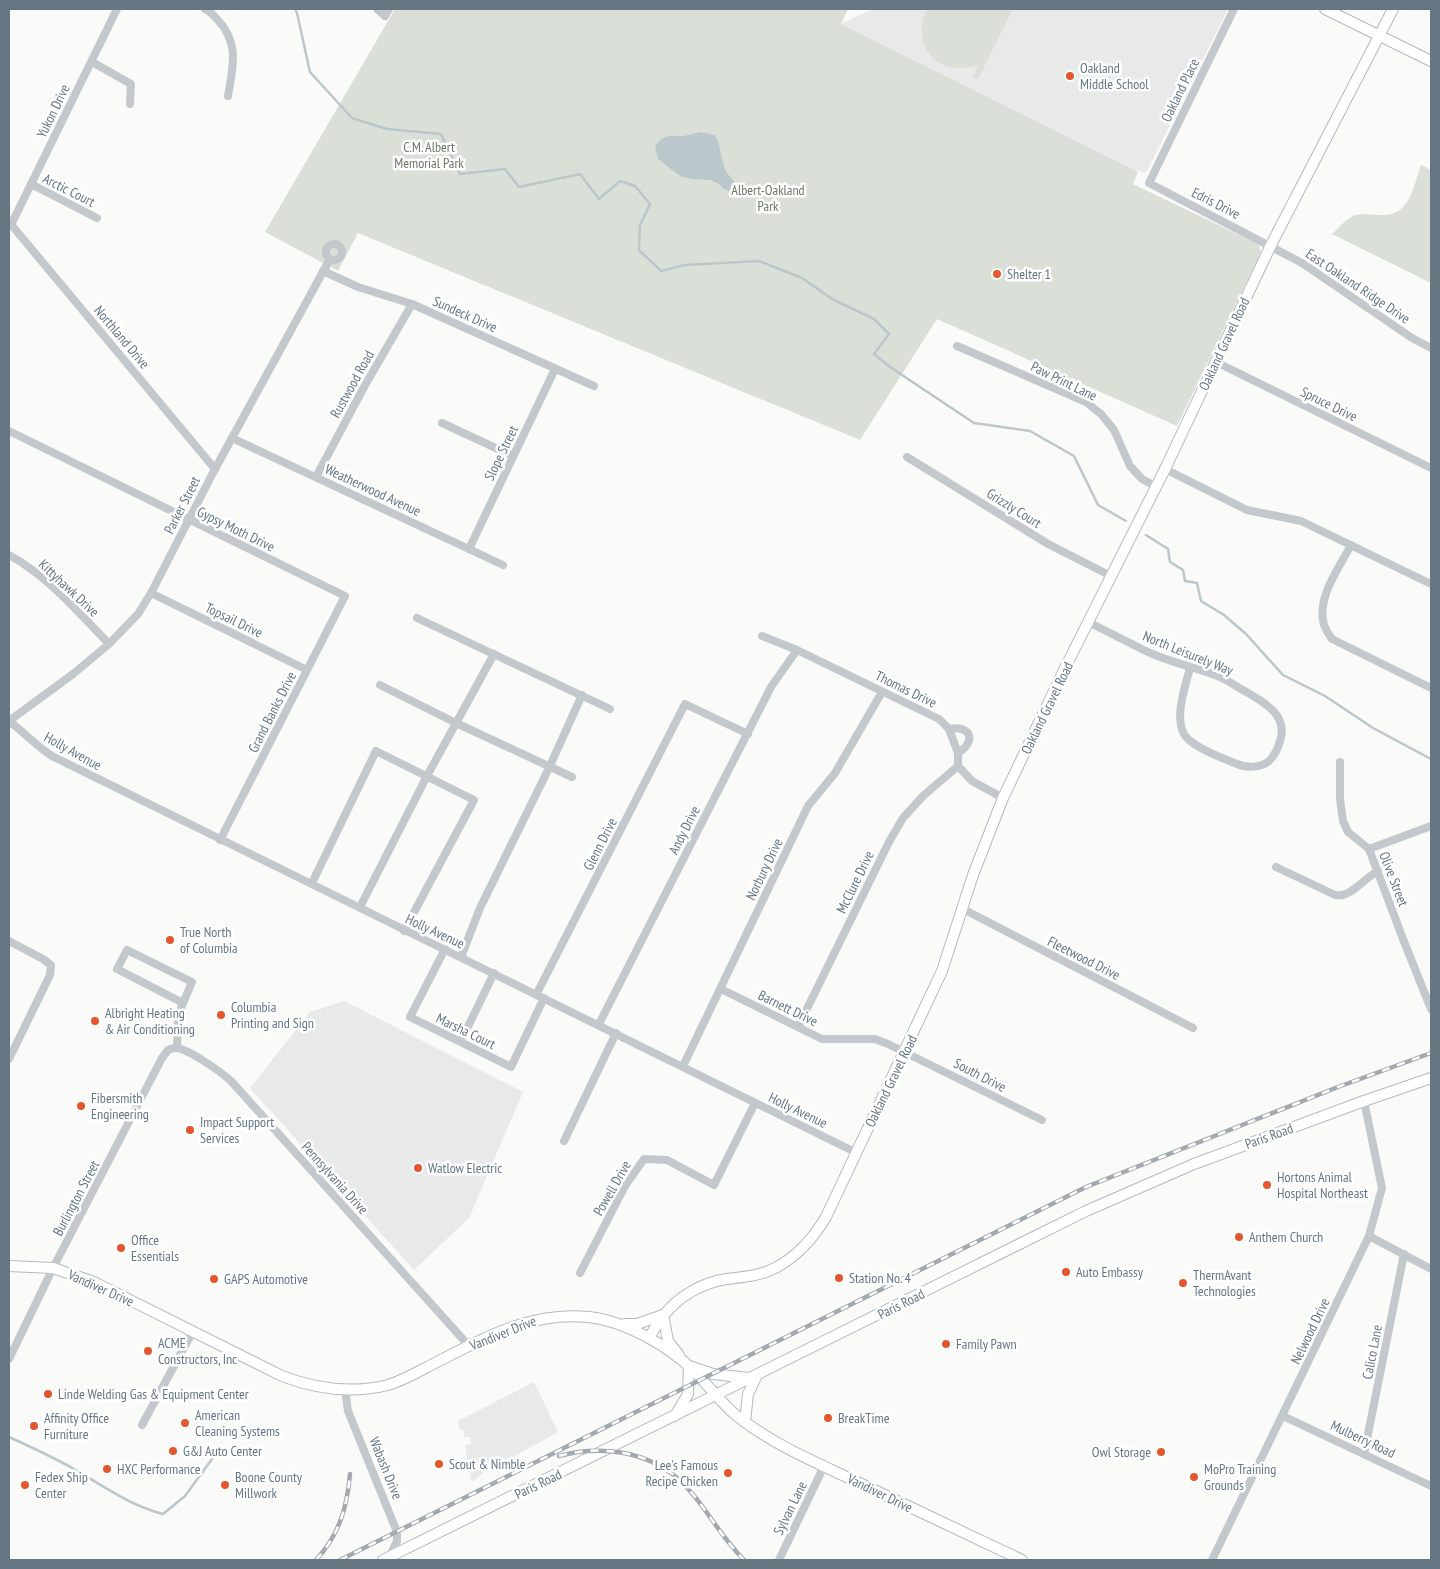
<svg xmlns="http://www.w3.org/2000/svg" width="1440" height="1569" font-family="'PT Sans Narrow',sans-serif">
	<style>
		.built { fill: #e8e9e9 }
		.green { fill: #dadfd7 }
		.water { fill: #bbc7cb }
		.lines { fill: none; stroke-linecap: round; stroke-linejoin: round }
		.stream { stroke: #bbc7cb; stroke-width: 2.5 }
		.secondary-casing { stroke: #b3babf; stroke-width: 12 }
		.street { stroke: #c3c8cc; stroke-width: 8 }
		.secondary { stroke: #fff; stroke-width: 10 }
		.rail-casing { stroke: #a2aab0; stroke-width: 4.5 }
		.rail { stroke: #fff; stroke-width: 2.5; stroke-dasharray: 8; stroke-linecap: butt }
		.poi-dot { fill: #e4572e; stroke: #fff; stroke-width: 2 }
		.labels { text-anchor: middle; stroke-width: 5; stroke-linejoin: round; paint-order: stroke }
		.poi-label { font-size: 14px; fill: #657683; stroke: #fff; text-anchor: start }
		.street-label { font-size: 14px; fill: #657683; stroke: #fff }
		.park-label { font-size: 14px; fill: #687a64; stroke: #fff }
	</style>
	<rect width="100%" height="100%" fill="#fafaf8"/>
	<!-- built -->
	<g class="built">
		<path d="M873,9H1228L1148,169L1145,173L1129,168L841,24Z"/>
		<path d="M344,1001L523,1092L469,1218L414,1270L250,1088L310,1012Z"/>
		<path d="M534,1382L558,1432L511,1458L498,1460L474,1481H471L465,1445L471,1444L470,1437H464L463,1430H460L458,1421Z"/>
	</g>
	<!-- green -->
	<g class="green">
		<path d="M395,9H848L841,24L1138,172L1133,184L1258,244L1261,252L1177,426L937,319L860,440L358,233L338,271L265,232Z"/>
		<path d="M927,9H1013L978,79L973,77L978,65C972,67 966,68 959,68C926,67 914,36 927,9Z"/>
		<path d="M1421,165L1431,170V283L1332,234C1338,229 1346,219 1353,216C1361,213 1372,215 1381,215C1410,216 1413,188 1421,165Z"/>
	</g>
	<!-- water -->
	<path class="water" d="M700,132L715,135C722,146 720,161 727,173C731,179 737,182 737,189L733,193L724,189L719,184L711,180L692,179L680,176L658,159L655,146L661,139L669,136H684Z"/>
	<g class="lines">
		<!-- stream -->
		<g class="stream">
			<path d="M295,9L297,13L310,72L352,118L387,129L441,134L460,174L505,169L519,187L580,174L599,199L620,181L635,186L650,204L640,225L639,250L661,271L685,265L759,261L802,278L832,299L874,319L889,334L874,354L890,367L974,423L1030,431L1074,456L1098,505L1126,521"/>
			<path d="M1146,535L1168,549L1170,562L1183,570L1185,581L1197,583L1201,601L1224,615L1246,634L1283,675L1325,696L1373,728L1431,759"/>
			<path d="M9,1437C31,1447 53,1457 74,1469C103,1486 131,1506 163,1514L185,1496L220,1448"/>
		</g>
		<!-- secondary casing -->
		<g class="secondary-casing">
			<g id="secondary">
				<path d="M1325,9L1431,61"/>
				<path d="M9,1266L53,1268L94,1282L282,1376C316,1389 352,1394 388,1385C405,1380 421,1370 437,1362C486,1337 532,1311 589,1317C625,1321 669,1346 694,1371C709,1386 721,1403 737,1416C772,1444 813,1461 853,1480C909,1507 966,1533 1022,1560"/>
				<path d="M663,1315L668,1341L679,1355"/>
				<path d="M624,1324H637L663,1315"/>
				<path d="M649,1338C654,1330 658,1321 664,1315C679,1296 702,1283 726,1279C742,1277 760,1276 775,1268C798,1256 813,1239 826,1217L942,971L973,875L1003,798L1064,670L1165,469L1271,245L1393,9"/>
				<path d="M675,1416L688,1394L689,1366L713,1374L749,1378"/>
				<path d="M745,1422L748,1394L757,1375"/>
				<path d="M383,1560L1086,1211L1194,1164L1364,1101L1431,1078"/>
			</g>
		</g>
		<!-- street -->
		<g class="street">
			<path d="M205,9C210,11 213,15 217,19C240,43 233,66 228,96"/>
			<path d="M377,9L385,16L389,9"/>
			<path d="M1234,9L1149,183L1302,263L1412,338L1431,348"/>
			<path d="M92,62L131,84L130,104"/>
			<path d="M31,184L97,218"/>
			<path d="M9,222L215,469"/>
			<path d="M11,225L117,9"/>
			<circle cx="334" cy="252" r="8"/>
			<path d="M323,271L358,287L412,304L594,386"/>
			<path d="M957,346L1086,402L1101,414L1114,430L1130,466L1142,479L1155,486"/>
			<path d="M1216,362L1431,468"/>
			<path d="M442,423L513,456"/>
			<path d="M9,431L345,596L220,840"/>
			<path d="M232,438L503,565"/>
			<path d="M907,457L1048,544L1111,576"/>
			<path d="M1165,469L1247,510L1301,521L1431,584"/>
			<path d="M316,477L364,387L412,304"/>
			<path d="M1351,545C1339,568 1316,598 1324,625C1326,630 1329,635 1332,639L1431,688"/>
			<path d="M469,549L555,369"/>
			<path d="M9,555C48,576 78,612 109,644"/>
			<path d="M151,593L307,670"/>
			<path d="M417,618L610,709"/>
			<path d="M1088,622C1109,632 1129,643 1150,653C1171,662 1193,667 1215,675C1224,678 1233,684 1241,689C1262,701 1289,714 1280,741C1278,749 1275,755 1269,761C1261,768 1246,768 1237,764C1224,759 1199,749 1189,740C1171,725 1185,687 1190,668"/>
			<path d="M762,636L797,650L939,719L949,729L958,753V766L972,781L1003,798"/>
			<path d="M380,685L456,723L572,777"/>
			<path d="M9,721C24,732 36,746 52,756L857,1153"/>
			<path d="M9,721L73,674L109,644L138,614L151,593L215,469L330,259"/>
			<path d="M949,729C971,725 977,741 958,753"/>
			<path d="M1340,762V799L1343,821L1348,832L1369,849L1403,939L1431,1009"/>
			<path d="M1369,849L1431,826"/>
			<path d="M1276,867L1335,895C1351,898 1364,878 1378,871"/>
			<path d="M312,883L376,751L474,800L404,931"/>
			<path d="M360,907L427,776L494,654"/>
			<path d="M963,909L1193,1028"/>
			<path d="M9,941L43,959L51,965L50,975L9,1059"/>
			<path d="M445,949L410,1017L511,1067L544,998"/>
			<path d="M461,957L480,908L549,768L582,695"/>
			<path d="M721,989L822,1039H875L888,1044L1042,1120"/>
			<path d="M536,995L685,704L748,734"/>
			<path d="M599,1024L771,687L797,650"/>
			<path d="M798,1027L889,842L903,818L923,796L958,766"/>
			<path d="M461,1041L494,973"/>
			<path d="M177,1048L178,1015L192,982L127,950L117,969L183,1003"/>
			<path d="M683,1066L808,806L835,773L882,692"/>
			<path d="M564,1141L616,1033"/>
			<path d="M1369,1236L1431,1269"/>
			<path d="M580,1273L625,1186L644,1159L667,1160L714,1185L755,1103"/>
			<path d="M9,1359L53,1268L162,1058L168,1050C170,1049 173,1048 176,1048C189,1049 221,1072 231,1081L469,1346"/>
			<path d="M345,1389L348,1411L397,1532V1541L390,1556"/>
			<path d="M1283,1416L1431,1486"/>
			<path d="M142,1425L193,1331"/>
			<path d="M1364,1454L1404,1254"/>
			<path d="M779,1560L824,1466"/>
			<path d="M1212,1560L1369,1236L1382,1188L1364,1101"/>
		</g>
		<!-- secondary -->
		<use href="#secondary" class="secondary"/>
		<!-- rail casing -->
		<g class="rail-casing">
			<g id="rail">
				<path d="M559,1456C581,1450 601,1449 624,1453C693,1467 701,1516 744,1560"/>
				<path d="M316,1560C339,1535 347,1508 350,1474"/>
				<path d="M340,1560L1086,1187L1338,1087L1431,1053"/>
			</g>
		</g>
		<!-- rail -->
		<use href="#rail" class="rail"/>
	</g>
	<!-- markers -->
	<g class="poi-dot">
		<circle cx="1070" cy="76" r="5"/>
		<circle cx="997" cy="274" r="5"/>
		<circle cx="170" cy="940" r="5"/>
		<circle cx="221" cy="1015" r="5"/>
		<circle cx="95" cy="1021" r="5"/>
		<circle cx="81" cy="1106" r="5"/>
		<circle cx="190" cy="1130" r="5"/>
		<circle cx="418" cy="1168" r="5"/>
		<circle cx="1267" cy="1185" r="5"/>
		<circle cx="1239" cy="1237" r="5"/>
		<circle cx="121" cy="1248" r="5"/>
		<circle cx="1066" cy="1272" r="5"/>
		<circle cx="839" cy="1278" r="5"/>
		<circle cx="214" cy="1279" r="5"/>
		<circle cx="1183" cy="1283" r="5"/>
		<circle cx="946" cy="1344" r="5"/>
		<circle cx="148" cy="1351" r="5"/>
		<circle cx="48" cy="1394" r="5"/>
		<circle cx="828" cy="1418" r="5"/>
		<circle cx="185" cy="1423" r="5"/>
		<circle cx="34" cy="1426" r="5"/>
		<circle cx="173" cy="1451" r="5"/>
		<circle cx="1161" cy="1452" r="5"/>
		<circle cx="439" cy="1464" r="5"/>
		<circle cx="107" cy="1469" r="5"/>
		<circle cx="728" cy="1473" r="5"/>
		<circle cx="1194" cy="1477" r="5"/>
		<circle cx="25" cy="1485" r="5"/>
		<circle cx="225" cy="1485" r="5"/>
	</g>
	<g class="labels">
		<!-- poi labels -->
		<g class="poi-label">
			<text x="1080" y="73">Oakland<tspan x="1080" dy="16">Middle School</tspan></text>
			<text x="1007" y="279">Shelter 1</text>
			<text x="180" y="937">True North<tspan x="180" dy="16">of Columbia</tspan></text>
			<text x="231" y="1012">Columbia<tspan x="231" dy="16">Printing and Sign</tspan></text>
			<text x="105" y="1018">Albright Heating<tspan x="105" dy="16">&amp; Air Conditioning</tspan></text>
			<text x="91" y="1103">Fibersmith<tspan x="91" dy="16">Engineering</tspan></text>
			<text x="200" y="1127">Impact Support<tspan x="200" dy="16">Services</tspan></text>
			<text x="428" y="1173">Watlow Electric</text>
			<text x="1277" y="1182">Hortons Animal<tspan x="1277" dy="16">Hospital Northeast</tspan></text>
			<text x="1249" y="1242">Anthem Church</text>
			<text x="131" y="1245">Office<tspan x="131" dy="16">Essentials</tspan></text>
			<text x="1076" y="1277">Auto Embassy</text>
			<text x="1193" y="1280">ThermAvant<tspan x="1193" dy="16">Technologies</tspan></text>
			<text x="849" y="1283">Station No. 4</text>
			<text x="224" y="1284">GAPS Automotive</text>
			<text x="158" y="1348">ACME<tspan x="158" dy="16">Constructors, Inc</tspan></text>
			<text x="956" y="1349">Family Pawn</text>
			<text x="58" y="1399">Linde Welding Gas &amp; Equipment Center</text>
			<text x="195" y="1420">American<tspan x="195" dy="16">Cleaning Systems</tspan></text>
			<text x="44" y="1423">Affinity Office<tspan x="44" dy="16">Furniture</tspan></text>
			<text x="838" y="1423">BreakTime</text>
			<text x="183" y="1456">G&amp;J Auto Center</text>
			<text x="1151" y="1457" text-anchor="end">Owl Storage</text>
			<text x="449" y="1469">Scout &amp; Nimble</text>
			<text x="718" y="1470" text-anchor="end">Lee's Famous<tspan x="718" dy="16">Recipe Chicken</tspan></text>
			<text x="117" y="1474">HXC Performance</text>
			<text x="1204" y="1474">MoPro Training<tspan x="1204" dy="16">Grounds</tspan></text>
			<text x="35" y="1482">Fedex Ship<tspan x="35" dy="16">Center</tspan></text>
			<text x="235" y="1482">Boone County<tspan x="235" dy="16">Millwork</tspan></text>
		</g>
		<!-- street labels -->
		<g class="street-label">
			<text transform="translate(1180 90) rotate(-64)" y="5">Oakland Place</text>
			<text transform="translate(53 111) rotate(-64)" y="5">Yukon Drive</text>
			<text transform="translate(69 190) rotate(27)" y="5">Arctic Court</text>
			<text transform="translate(1216 203) rotate(27)" y="5">Edris Drive</text>
			<text transform="translate(1358 286) rotate(34)" y="5">East Oakland Ridge Drive</text>
			<text transform="translate(465 314) rotate(24)" y="5">Sundeck Drive</text>
			<text transform="translate(122 337) rotate(50)" y="5">Northland Drive</text>
			<text transform="translate(1224 344) rotate(-65)" y="5">Oakland Gravel Road</text>
			<text transform="translate(1064 381) rotate(26)" y="5">Paw Print Lane</text>
			<text transform="translate(352 384) rotate(-61)" y="5">Rustwood Road</text>
			<text transform="translate(1329 404) rotate(26)" y="5">Spruce Drive</text>
			<text transform="translate(501 453) rotate(-64)" y="5">Slope Street</text>
			<text transform="translate(373 490) rotate(25)" y="5">Weatherwood Avenue</text>
			<text transform="translate(182 505) rotate(-63)" y="5">Parker Street</text>
			<text transform="translate(1014 508) rotate(32)" y="5">Grizzly Court</text>
			<text transform="translate(236 529) rotate(26)" y="5">Gypsy Moth Drive</text>
			<text transform="translate(69 588) rotate(43)" y="5">Kittyhawk Drive</text>
			<text transform="translate(234 620) rotate(26)" y="5">Topsail Drive</text>
			<text transform="translate(1188 653) rotate(22)" y="5">North Leisurely Way</text>
			<text transform="translate(906 689) rotate(26)" y="5">Thomas Drive</text>
			<text transform="translate(1047 708) rotate(-64)" y="5">Oakland Gravel Road</text>
			<text transform="translate(272 712) rotate(-63)" y="5">Grand Banks Drive</text>
			<text transform="translate(73 751) rotate(29)" y="5">Holly Avenue</text>
			<text transform="translate(684 830) rotate(-63)" y="5">Andy Drive</text>
			<text transform="translate(600 844) rotate(-63)" y="5">Glenn Drive</text>
			<text transform="translate(764 869) rotate(-64)" y="5">Norbury Drive</text>
			<text transform="translate(1394 879) rotate(69)" y="5">Olive Street</text>
			<text transform="translate(855 882) rotate(-64)" y="5">McClure Drive</text>
			<text transform="translate(435 931) rotate(25)" y="5">Holly Avenue</text>
			<text transform="translate(1084 958) rotate(27)" y="5">Fleetwood Drive</text>
			<text transform="translate(788 1008) rotate(26)" y="5">Barnett Drive</text>
			<text transform="translate(466 1031) rotate(26)" y="5">Marsha Court</text>
			<text transform="translate(980 1075) rotate(27)" y="5">South Drive</text>
			<text transform="translate(891 1081) rotate(-64)" y="5">Oakland Gravel Road</text>
			<text transform="translate(798 1110) rotate(26)" y="5">Holly Avenue</text>
			<text transform="translate(1269 1136) rotate(-20)" y="5">Paris Road</text>
			<text transform="translate(335 1178) rotate(48)" y="5">Pennsylvania Drive</text>
			<text transform="translate(612 1188) rotate(-60)" y="5">Powell Drive</text>
			<text transform="translate(76 1198) rotate(-62)" y="5">Burlington Street</text>
			<text transform="translate(101 1288) rotate(24)" y="5">Vandiver Drive</text>
			<text transform="translate(901 1304) rotate(-27)" y="5">Paris Road</text>
			<text transform="translate(1310 1331) rotate(-64)" y="5">Nelwood Drive</text>
			<text transform="translate(503 1333) rotate(-22)" y="5">Vandiver Drive</text>
			<text transform="translate(1372 1352) rotate(-79)" y="5">Calico Lane</text>
			<text transform="translate(1363 1439) rotate(25)" y="5">Mulberry Road</text>
			<text transform="translate(386 1468) rotate(68)" y="5">Wabash Drive</text>
			<text transform="translate(538 1484) rotate(-26)" y="5">Paris Road</text>
			<text transform="translate(880 1493) rotate(26)" y="5">Vandiver Drive</text>
			<text transform="translate(790 1508) rotate(-64)" y="5">Sylvan Lane</text>
		</g>
		<!-- park labels -->
		<g class="park-label">
			<text x="429" y="152">C.M. Albert<tspan x="429" dy="16">Memorial Park</tspan></text>
			<text x="768" y="195">Albert-Oakland<tspan x="768" dy="16">Park</tspan></text>
		</g>
	</g>
	<!-- border -->
	<rect width="1440" height="1569" fill="none" stroke="#657683" stroke-width="20"/>
</svg>
